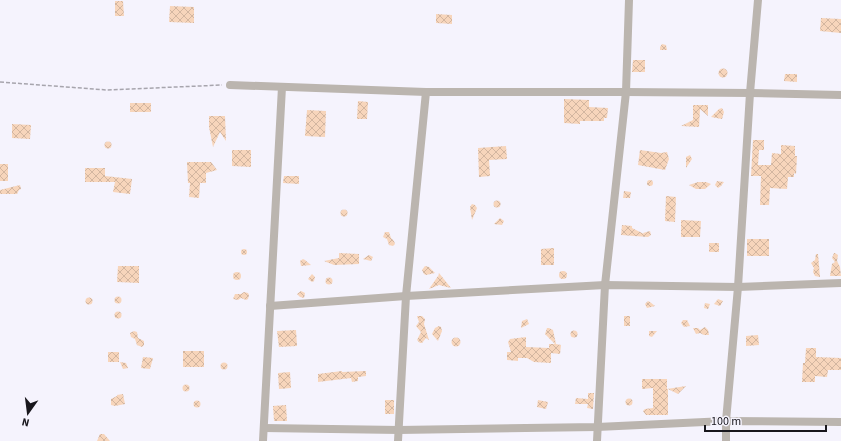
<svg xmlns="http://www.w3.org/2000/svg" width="841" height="441" font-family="'Source Sans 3',sans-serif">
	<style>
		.building { fill: url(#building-cross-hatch) }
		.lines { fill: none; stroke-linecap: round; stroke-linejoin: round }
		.path { stroke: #a7a5ad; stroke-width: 1.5; stroke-dasharray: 4 2; stroke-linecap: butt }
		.minor { stroke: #bbb5af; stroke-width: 8 }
	</style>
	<defs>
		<pattern id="building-cross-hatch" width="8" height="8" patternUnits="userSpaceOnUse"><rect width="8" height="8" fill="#f7d5bb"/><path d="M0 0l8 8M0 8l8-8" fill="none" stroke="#d3b6a0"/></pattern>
	</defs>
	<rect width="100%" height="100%" fill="#f5f3fd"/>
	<!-- building -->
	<g class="building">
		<path d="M115,1H123L124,16H115Z"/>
		<path d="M170,6L194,7V23L169,22Z"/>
		<path d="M436,14L452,15V24L436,23Z"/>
		<path d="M821,18L841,19V33L820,31Z"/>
		<path d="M662,44L666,45L667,50H660V47Z"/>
		<path d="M633,60H645V72H632Z"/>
		<circle cx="723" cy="73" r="4.5"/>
		<path d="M785,74H797V82L784,81Z"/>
		<path d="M564,99L589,100V107L608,108L607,118H604V121H580V124L564,123Z"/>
		<path d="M358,101L368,102L367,119H357Z"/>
		<rect x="130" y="103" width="21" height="9"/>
		<path d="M693,105H708V116L700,109L699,127L681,126L693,120Z"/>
		<path d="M722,108L724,112L722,119L711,117L719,109Z"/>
		<path d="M307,110L326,111L325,137L305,136Z"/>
		<path d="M209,116H225L226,141L220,132L213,147L209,127Z"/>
		<path d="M12,124L31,125L30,139L12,138Z"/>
		<path d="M753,140H764V150H759L758,165H771L772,153L781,154V145L795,146V156H797L796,174L794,173V177H788L787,189L770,188L769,205H760L761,176H751Z"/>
		<circle cx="108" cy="145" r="3.5"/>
		<path d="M506,146L507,159L489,160L490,176L479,177L478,148Z"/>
		<path d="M232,150H251V167L232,166Z"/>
		<path d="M640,150L661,153L667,152L669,159L665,170L638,165Z"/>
		<path d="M690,155L692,159L686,168V157Z"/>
		<path d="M187,162H211L217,170L206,173V183H200L199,198L189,197L190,183H188Z"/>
		<rect x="0" y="164" width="8" height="17"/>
		<path d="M85,168H105V176L132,179L130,194L113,192L115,182H85Z"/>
		<path d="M284,176H299V184L283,183Z"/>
		<circle cx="650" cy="183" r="3"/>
		<path d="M717,181L724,182L721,186L718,188L715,185Z"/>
		<path d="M698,182H706L711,184L705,189H696L689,185Z"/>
		<path d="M20,185L21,189L19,190L17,194H0V190Z"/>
		<path d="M624,191L631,192L630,198H623Z"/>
		<path d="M666,196L676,197L675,222L665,221Z"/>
		<circle cx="497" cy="204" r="3.5"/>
		<path d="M472,204L475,205L477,208L472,220L470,207Z"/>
		<circle cx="344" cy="213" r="3.5"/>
		<path d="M500,218L504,221L502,225L494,224Z"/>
		<path d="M681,220L701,221L700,237H681Z"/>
		<path d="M622,225L632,226V228L644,234L643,233L650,231L651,235L648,237L621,235Z"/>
		<path d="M385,232H389L391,238L394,241L395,244L393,246L389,245L387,239L383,237Z"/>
		<rect x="747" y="239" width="22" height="17"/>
		<rect x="709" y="243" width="10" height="9"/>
		<path d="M554,248V265H541V249Z"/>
		<circle cx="244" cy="252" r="3"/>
		<path d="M339,253L359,254V264L334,265L324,261L339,258Z"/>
		<path d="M834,253H835L838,255L837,261L840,267L841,276H830L832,264L835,262L832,258Z"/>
		<path d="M816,254H818L820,277L815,276L813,272L814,268L811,263L815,260Z"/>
		<path d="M369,255L373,257L371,261L363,259Z"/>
		<path d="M303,259L305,260L311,265L301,266L300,261Z"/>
		<path d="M118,266H139V283L117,282Z"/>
		<path d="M425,266L429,267L435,273L426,275L424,274L422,270Z"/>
		<circle cx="563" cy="275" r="4"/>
		<circle cx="237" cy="276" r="4"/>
		<path d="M439,273L451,288L439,285L429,289L438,276V277Z"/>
		<path d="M312,274L315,277L314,281L312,282L308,279Z"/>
		<circle cx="329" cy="281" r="3.5"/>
		<path d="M301,291L305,293L304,298L300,297L297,294Z"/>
		<path d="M244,292L248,293L249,295L248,299L246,300L241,298L238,300L233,299L235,294H241Z"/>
		<circle cx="118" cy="300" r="3.5"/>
		<circle cx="89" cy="301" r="3.5"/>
		<path d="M718,299L723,301L720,306L714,304Z"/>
		<path d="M648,301L650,302L655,306L647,308L645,304Z"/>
		<path d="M705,303L710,304L708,309L704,308Z"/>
		<circle cx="118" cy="315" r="3.5"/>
		<path d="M417,316H422L425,319L424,324L429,340L426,338L422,343H420L417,340L421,332L416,326L419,322Z"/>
		<rect x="624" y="316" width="6" height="10"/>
		<path d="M527,319L529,324L521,328L522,321Z"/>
		<path d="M683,320H687L690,326L684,327L681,323Z"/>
		<path d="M439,326L441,327L442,331L438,341L432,334L435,328Z"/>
		<path d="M705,327L708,330L709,335H704L700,333L696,334L693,328H698L700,330Z"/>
		<path d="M547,328H549L553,330L556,344L561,345L560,354L551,353V363L534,362L527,358H518V361L507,360V352H511L508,342L510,339L526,337V347L549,348V344H555L545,334Z"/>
		<path d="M296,330L297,346L279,347L277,331Z"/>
		<circle cx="574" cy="334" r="3.5"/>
		<path d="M134,331L137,332L138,338L144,341V345L142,347L137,345L135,339L131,337L130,333Z"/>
		<path d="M649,331H657L652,337L649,336Z"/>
		<path d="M758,335L759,345L746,346V336Z"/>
		<circle cx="456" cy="342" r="4.5"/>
		<path d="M806,348H816V357L841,358V370H828L827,377L815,376V382H802L803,363H805Z"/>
		<rect x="183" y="351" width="21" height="16"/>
		<rect x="108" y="352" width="11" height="10"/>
		<path d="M143,357L153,358L150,369L141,368Z"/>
		<path d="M120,362L126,363L128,368L123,369Z"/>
		<circle cx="224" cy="366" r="3.5"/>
		<path d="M342,371V372L366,371V376L358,377V381L352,382L351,378L318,382V374Z"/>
		<path d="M290,372L291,388L279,389L278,373Z"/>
		<path d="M642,379H667V389L686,386L678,394L668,389V415H646L643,411L645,409L653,408V388L642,389Z"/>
		<circle cx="186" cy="388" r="3.5"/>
		<path d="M588,393H594L593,409L587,408L588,404H575L576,398L588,399Z"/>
		<path d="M123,394L125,404L115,406L111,405V399L117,396V395Z"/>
		<circle cx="629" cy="402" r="3.5"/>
		<rect x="385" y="400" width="9" height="14"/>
		<path d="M538,400L548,402L546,409L537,407Z"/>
		<circle cx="197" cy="404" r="3.5"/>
		<path d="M286,405L287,421H274L273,406Z"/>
		<path d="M100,434H104L110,441H97Z"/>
	</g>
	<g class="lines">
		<!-- path -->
		<path class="path" d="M0,82L107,90L222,85"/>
		<!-- minor -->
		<g class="minor">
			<path d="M230,85L426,92H626L750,93L841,95"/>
			<path d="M270,306L406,296L605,285L738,287L841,283"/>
			<path d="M264,428L399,430L597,427L726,421L841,422"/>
			<path d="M263,441L282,87"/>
			<path d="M398,441L406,296L426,92"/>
			<path d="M597,441L605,285L626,92L629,0"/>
			<path d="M726,441V421L738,287L750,93L758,0"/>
		</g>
	</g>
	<!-- north arrow -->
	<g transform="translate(28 413) rotate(194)" stroke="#f5f3fd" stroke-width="3" paint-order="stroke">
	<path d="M0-3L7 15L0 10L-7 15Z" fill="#18161c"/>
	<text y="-6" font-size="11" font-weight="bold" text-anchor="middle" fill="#18161c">N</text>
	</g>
	<!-- scale -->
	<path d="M705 425v6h121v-6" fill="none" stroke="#18161c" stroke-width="2"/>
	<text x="711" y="425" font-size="12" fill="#18161c" stroke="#f5f3fd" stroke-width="3" paint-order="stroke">100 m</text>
</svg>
